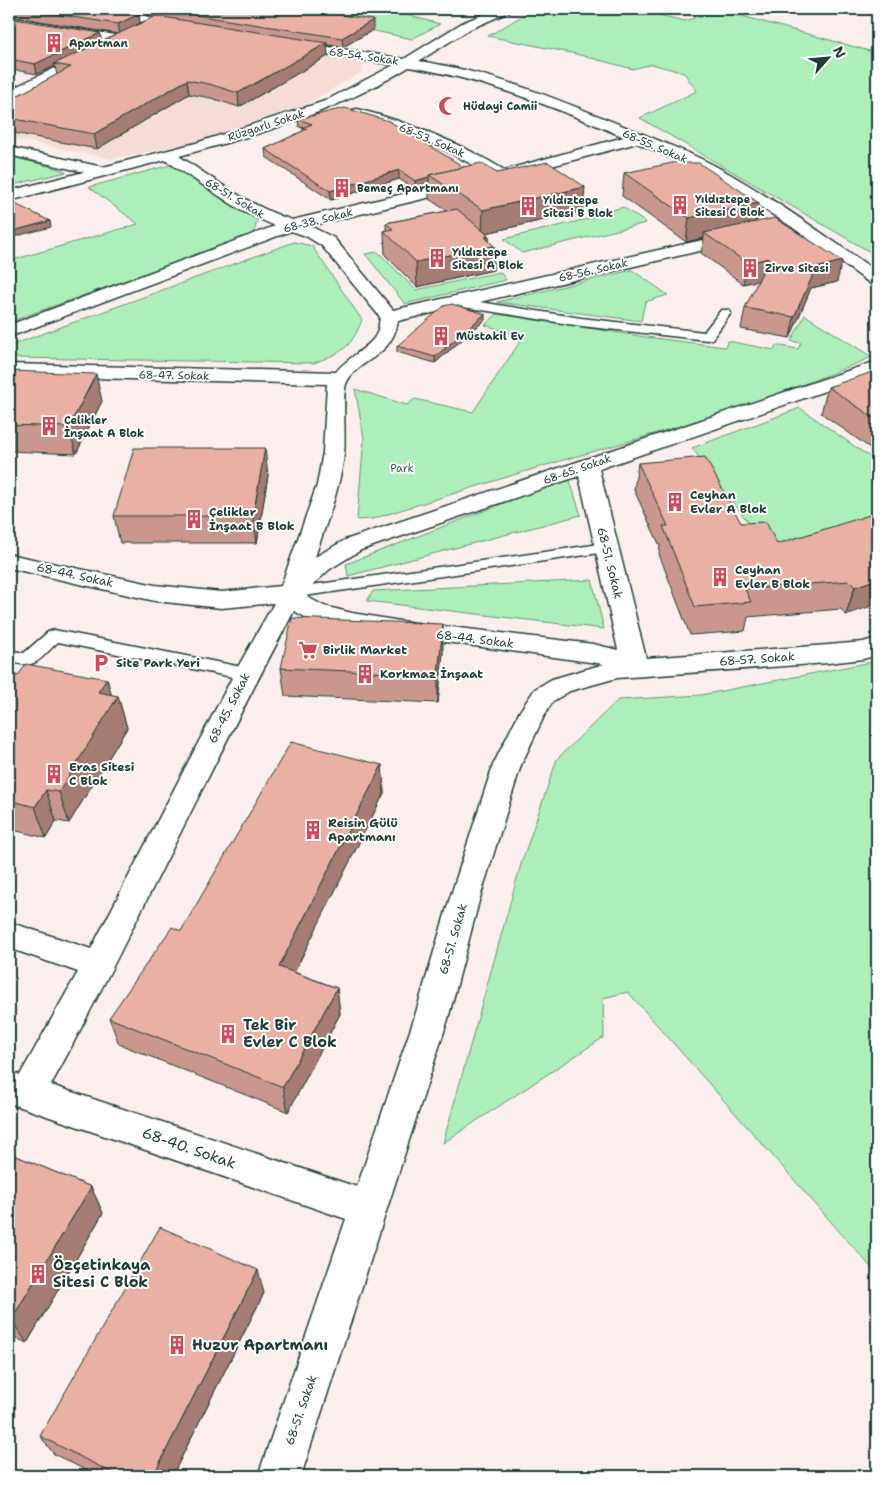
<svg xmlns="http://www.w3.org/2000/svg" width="886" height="1485" font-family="'Shantell Sans',sans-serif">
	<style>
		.built { fill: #f6dcd7 }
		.green { fill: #acefba; stroke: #669677 }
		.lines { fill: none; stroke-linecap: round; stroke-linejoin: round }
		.lane-casing { stroke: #1f3d34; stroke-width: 3 }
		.street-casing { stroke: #1f3d34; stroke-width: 3 }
		.lane { fill: #fff; fill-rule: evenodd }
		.street { fill: #fff; fill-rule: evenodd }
		.wall { fill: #c9978d; stroke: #1f3d34 }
		.shaded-wall { fill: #a47b73; stroke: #1f3d34 }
		.building { fill: #eab0a4; stroke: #1f3d34 }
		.labels { text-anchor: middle; stroke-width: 4; stroke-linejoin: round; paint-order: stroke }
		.far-poi-label { font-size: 11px; font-weight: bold; fill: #1f3d34; stroke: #fff; text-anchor: start }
		.far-street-label { font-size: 11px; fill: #1f3d34; stroke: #fff }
		.far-park-label { font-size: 11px; fill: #3b614f; stroke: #fff }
		.poi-label { font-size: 12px; font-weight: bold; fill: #1f3d34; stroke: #fff; text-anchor: start }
		.street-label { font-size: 12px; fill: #1f3d34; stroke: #fff }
		.near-poi-label { font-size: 15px; font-weight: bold; fill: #1f3d34; stroke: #fff; text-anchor: start }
		.near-street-label { font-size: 15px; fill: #1f3d34; stroke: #fff }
	</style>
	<rect width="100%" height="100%" fill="#fbefed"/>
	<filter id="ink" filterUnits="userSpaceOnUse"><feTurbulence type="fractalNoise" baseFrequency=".02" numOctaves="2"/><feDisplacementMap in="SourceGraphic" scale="10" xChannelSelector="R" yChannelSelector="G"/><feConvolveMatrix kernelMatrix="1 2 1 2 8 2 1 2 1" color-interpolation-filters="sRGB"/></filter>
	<g filter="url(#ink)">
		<!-- built -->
		<path class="built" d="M154,32L359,61L364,66L362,72L309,103L199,142L112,159L9,138V105Z"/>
		<!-- green -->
		<g class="green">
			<path d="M300,9H384L440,24L412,39L356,27Z"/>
			<path d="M534,9H633L685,21L720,10L877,53V256L640,118L697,91L684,73L652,64L633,69L576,54L488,36Z"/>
			<path d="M9,156L56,168L66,172L9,186Z"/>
			<path d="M174,164L258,218L253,235L9,322V261L138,224L89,187Z"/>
			<path d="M623,207L646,223L522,253L504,239L612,213L609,211Z"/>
			<path d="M294,242L312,246L362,320C350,350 342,352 314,363L15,358L9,346Z"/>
			<path d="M378,252L416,290L500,272L506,280L405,304L365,254Z"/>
			<path d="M632,270L668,295L645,302L641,321L497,302Z"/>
			<path d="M497,314L646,337L725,347L728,341L774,350L776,345L798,349L801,343L791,341L805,315L872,357C773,399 670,430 567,459C502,478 437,499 372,519L357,520L364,438L355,389L407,405L415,399L473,412L523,337L485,325Z"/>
			<path d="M800,408L877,462V540L769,550L692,448Z"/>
			<path d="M569,478L581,515L348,576L346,564Z"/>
			<path d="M592,580L604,629L367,601L373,591Z"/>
			<path d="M877,661V1274L628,992L603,998L604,1037L443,1143L521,864L557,759L618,700L701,695Z"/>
		</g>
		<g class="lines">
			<!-- lane casing -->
			<g class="lane-casing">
				<g id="lane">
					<path d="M455,298L581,318L704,332L721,310H729L731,313L712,339L707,340L581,326L451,305L449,302L451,299Z"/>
					<path d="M607,543L613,545L615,548L613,551L291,598L285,597L283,593L285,589L291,588Z"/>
					<path d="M54,630L247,668L253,670L256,674L253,678L247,680L58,642C36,662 39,668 9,662V650L24,653L48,632Z"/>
				</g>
			</g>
			<!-- street casing -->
			<g class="street-casing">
				<g id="street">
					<path d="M108,9H125L159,20L186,25L188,28L182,32L152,26L110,12Z"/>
					<path d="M496,9H511L509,12L470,29L419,61C492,72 560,100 628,128C662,142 697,155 728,173C780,203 829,238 877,272V285L871,284L792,227L717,179L637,143L518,175L509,176L502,180L427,141L352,116L350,113L352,110L357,109C409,122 460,143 506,171L508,169L624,137C554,107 484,79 409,67C340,110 257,136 179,156C215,180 251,207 292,220L467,179L473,181L475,184L473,187L310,226L334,238L393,310L738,232L744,233L746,237L744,241L738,242L398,321C391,360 357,358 346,384C342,396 346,438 344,454C340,489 326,523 315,557L345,540L877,361V373L599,469L646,658L828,645L863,642L877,638V655L863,659L828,663L617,678L570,691L553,701L545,714L521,765L479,901L448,1019L301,1476H258L346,1219L9,1103V1071L20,1075L78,972L9,948V922L91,949L234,674L274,603L221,608L155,601L9,568V554L155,585L221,592L281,586L317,485L323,452L327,384L9,376V364L336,372C345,359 371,347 377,333C379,329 379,322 380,317L322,246L306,236L291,231L9,337V325L275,226L242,211L165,160L9,201V191L84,172L9,155V147L103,167L196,143L325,101L394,65L291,49L287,48L285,45L287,42L291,41L404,59L462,23ZM579,476L618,650L593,644L400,621L352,613L324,606L309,598L304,593L330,569L361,550ZM294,611L307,618L352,629L604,664L552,679L535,689L520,711L493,765L449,901L414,1019L357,1187L51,1085C135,929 210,768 294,611Z"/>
					<path d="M9,17L121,36L127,40L121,44L9,25Z"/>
					<path d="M91,51L96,52L97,55L96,58L9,99V90Z"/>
				</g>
			</g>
			<!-- lane -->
			<use href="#lane" class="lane"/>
			<!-- street -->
			<use href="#street" class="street"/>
		</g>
		<!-- wall -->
		<g class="wall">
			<path d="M9,9H122L139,14L140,23L154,17L130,9H304L373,30L343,47L327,45L328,56L239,107L211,98L189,94L97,149L9,132V100L57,75L55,66L37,74L9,69V18L102,42L118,34L9,16Z"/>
			<path d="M298,119L464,167L497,173L583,211L486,233L489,236V242L494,246L493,270L417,287L385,255L384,231L386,230V223L447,211L429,199V186L415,189L399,179L331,200L266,157L265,149L303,131V128L299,127Z"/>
			<path d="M624,173L759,203L756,222L837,282L811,288L790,338L741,329L745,308L759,280L743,284L701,253L704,238L686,242L622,196Z"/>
			<path d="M485,320L435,363L397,352V346Z"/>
			<path d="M9,371L102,401L76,454L9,451Z"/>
			<path d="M877,373V453L821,413L828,387Z"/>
			<path d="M638,463L741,523L777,544L877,514L846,615L841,609L748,617L745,631L690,635L659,554L660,546L634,490Z"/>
			<path d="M268,475L257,543H120L114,516Z"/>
			<path d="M443,652L438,703L285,696L281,668Z"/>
			<path d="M9,676L107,679L111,695L118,696L127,728L69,823L56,821L46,838L9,829Z"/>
			<path d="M382,765L384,793L294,972L337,988L340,1014L288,1112L119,1044L109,1018L181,931Z"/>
			<path d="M9,1153L91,1187L103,1213L27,1343L9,1335Z"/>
			<path d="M264,1293L172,1476H97L54,1454L40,1436Z"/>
		</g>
		<!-- shaded-wall -->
		<g class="shaded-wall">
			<path d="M139,14L140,23L120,34L118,24Z"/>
			<path d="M373,20V30L343,47L342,38Z"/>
			<path d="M100,33L102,43L54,64L55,66L37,74L35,64Z"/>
			<path d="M327,43L328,56L239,107L238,93Z"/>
			<path d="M187,80L189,94L97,149L94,134Z"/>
			<path d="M399,170V179L331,200L330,191Z"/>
			<path d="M429,177V186L415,189V181Z"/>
			<path d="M585,187L583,211L482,234L483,210Z"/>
			<path d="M759,203L755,227L704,233V238L686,242L689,218Z"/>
			<path d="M50,221L51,227L9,238V232Z"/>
			<path d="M489,236V247L494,246L493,270L417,287L416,262Z"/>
			<path d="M769,258L766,279L743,284L747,263Z"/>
			<path d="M842,261L837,282L811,288L790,338L794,317L816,268Z"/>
			<path d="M485,314V320L435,363V357Z"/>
			<path d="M96,374L102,401L76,454L69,427Z"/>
			<path d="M265,448L268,475L257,543L253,516Z"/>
			<path d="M877,579V604L846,615L855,587Z"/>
			<path d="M443,624V652L438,703V675Z"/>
			<path d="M107,679L114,704L118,696L127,728L69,823L59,792L98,692Z"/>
			<path d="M382,765L384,793L284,993L279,967Z"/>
			<path d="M46,790L56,821L46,838L35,807Z"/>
			<path d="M337,988L340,1014L288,1112L283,1087Z"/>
			<path d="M91,1187L103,1213L27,1343L11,1320Z"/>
			<path d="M258,1270L264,1293L172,1476H153Z"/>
		</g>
		<!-- building -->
		<g class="building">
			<path d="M22,9H122L139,14L118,24Z"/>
			<path d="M157,9H304L373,20L342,38Z"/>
			<path d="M156,16L327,43L238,93L209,84L187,80L94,134L9,118V100L71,67L54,64Z"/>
			<path d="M9,18L100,33L35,64L9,59Z"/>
			<path d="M345,108L389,121L464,167L429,175V177L415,181L399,170L330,191L265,149L307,129L302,128L312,124L298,119Z"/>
			<path d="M682,161L685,163H699L759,203L689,218L624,173Z"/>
			<path d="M548,162L585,187L483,210L429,175L481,163L497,173Z"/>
			<path d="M9,201L50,221L9,232Z"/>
			<path d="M457,209L489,236L485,237L494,246L416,262L384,231L393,229L386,223Z"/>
			<path d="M775,218L842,261L816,268L794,317L745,308L769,258L747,263L704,233Z"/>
			<path d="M452,304L485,314L435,357L397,346L444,306Z"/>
			<path d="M9,371L96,374L69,427L9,425Z"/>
			<path d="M875,371L877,373V420L828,387Z"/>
			<path d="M134,448H265L253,516H114Z"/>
			<path d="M705,457L741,523L766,522L777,544L876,513L877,514V579L855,587L849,581L745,589L751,602L695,607L663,526H668L638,463Z"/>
			<path d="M292,618L443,624L438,675L281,668Z"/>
			<path d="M26,664L107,679L98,692L118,696L59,792L46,790L35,807L9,800V676L10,675L18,676Z"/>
			<path d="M291,742L382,765L279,967L337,988L283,1087L109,1018L172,927L181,931Z"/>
			<path d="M9,1153L91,1187L11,1320L9,1319Z"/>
			<path d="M160,1227L258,1270L153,1476H118L40,1436Z"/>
		</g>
	</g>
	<!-- icons -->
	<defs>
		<g id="building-bare" transform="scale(1.5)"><path d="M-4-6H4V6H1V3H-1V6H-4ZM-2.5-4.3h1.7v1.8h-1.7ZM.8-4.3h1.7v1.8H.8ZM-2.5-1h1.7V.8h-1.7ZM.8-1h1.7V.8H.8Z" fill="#d1495b" stroke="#fff" stroke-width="2.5" paint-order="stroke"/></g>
		<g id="mosque-bare" transform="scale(1.5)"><path d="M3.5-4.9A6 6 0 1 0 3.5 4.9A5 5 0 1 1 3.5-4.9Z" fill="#d1495b" stroke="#fff" stroke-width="2.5" paint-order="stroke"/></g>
		<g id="supermarket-bare" transform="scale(1.5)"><path d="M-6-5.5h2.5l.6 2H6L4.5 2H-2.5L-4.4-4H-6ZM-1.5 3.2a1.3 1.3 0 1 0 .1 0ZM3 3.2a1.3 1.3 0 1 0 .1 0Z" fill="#d1495b" stroke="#fff" stroke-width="2.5" paint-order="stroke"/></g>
		<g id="parking-bare" transform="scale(1.5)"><path d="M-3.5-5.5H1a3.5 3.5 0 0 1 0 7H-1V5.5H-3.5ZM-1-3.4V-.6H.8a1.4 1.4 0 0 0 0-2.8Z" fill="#d1495b" stroke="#fff" stroke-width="2.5" paint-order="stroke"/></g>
	</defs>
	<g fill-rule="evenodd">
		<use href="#building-bare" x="54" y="43"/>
		<use href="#mosque-bare" x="448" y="106"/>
		<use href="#building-bare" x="342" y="188"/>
		<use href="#building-bare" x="680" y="205"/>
		<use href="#building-bare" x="528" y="206"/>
		<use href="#building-bare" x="437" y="258"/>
		<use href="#building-bare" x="750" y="268"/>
		<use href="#building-bare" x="441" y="336"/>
		<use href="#building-bare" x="49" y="426"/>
		<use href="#building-bare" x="675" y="502"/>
		<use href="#building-bare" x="194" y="519"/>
		<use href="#building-bare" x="720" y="577"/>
		<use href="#supermarket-bare" x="308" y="650"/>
		<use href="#parking-bare" x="101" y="663"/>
		<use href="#building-bare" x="365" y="674"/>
		<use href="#building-bare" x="54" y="774"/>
		<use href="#building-bare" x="313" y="830"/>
		<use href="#building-bare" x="228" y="1034"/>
		<use href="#building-bare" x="38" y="1274"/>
		<use href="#building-bare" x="177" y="1345"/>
	</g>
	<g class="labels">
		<!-- far-poi labels -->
		<g class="far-poi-label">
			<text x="69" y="47">Apartman</text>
			<text x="463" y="110">Hüdayi Camii</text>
			<text x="357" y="192">Bemeç Apartmanı</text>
			<text x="695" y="203">Yıldıztepe<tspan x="695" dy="13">Sitesi C Blok</tspan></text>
			<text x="543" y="204">Yıldıztepe<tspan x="543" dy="13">Sitesi B Blok</tspan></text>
			<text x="452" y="256">Yıldıztepe<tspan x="452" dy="13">Sitesi A Blok</tspan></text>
			<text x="765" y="272">Zirve Sitesi</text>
			<text x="456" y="340">Müstakil Ev</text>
			<text x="64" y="424">Çelikler<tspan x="64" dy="13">İnşaat A Blok</tspan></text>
		</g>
		<!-- far-street labels -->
		<g class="far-street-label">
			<text transform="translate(364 56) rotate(8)" y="4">68-54. Sokak</text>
			<text transform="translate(266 125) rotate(-18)" y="4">Rüzgarlı Sokak</text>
			<text transform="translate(432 140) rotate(23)" y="4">68-53. Sokak</text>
			<text transform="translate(655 146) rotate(23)" y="4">68-55. Sokak</text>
			<text transform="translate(235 198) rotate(31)" y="4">68-51. Sokak</text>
			<text transform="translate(318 220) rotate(-14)" y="4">68-38. Sokak</text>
			<text transform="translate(593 270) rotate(-13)" y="4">68-56. Sokak</text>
			<text transform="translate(174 375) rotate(1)" y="4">68-47. Sokak</text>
			<text transform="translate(577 469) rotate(-19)" y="4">68-65. Sokak</text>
		</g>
		<!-- far-park labels -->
		<g class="far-park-label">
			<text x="402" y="472">Park</text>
		</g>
		<!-- poi labels -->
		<g class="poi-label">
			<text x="690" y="499">Ceyhan<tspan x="690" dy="14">Evler A Blok</tspan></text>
			<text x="209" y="516">Çelikler<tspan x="209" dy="14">İnşaat B Blok</tspan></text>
			<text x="735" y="574">Ceyhan<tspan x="735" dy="14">Evler B Blok</tspan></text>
			<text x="323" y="654">Birlik Market</text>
			<text x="116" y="667">Site Park Yeri</text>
			<text x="380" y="678">Korkmaz İnşaat</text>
			<text x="69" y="771">Eras Sitesi<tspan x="69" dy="14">C Blok</tspan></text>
			<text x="328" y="827">Reisin Gülü<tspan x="328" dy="14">Apartmanı</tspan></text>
		</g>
		<!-- street labels -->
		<g class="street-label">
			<text transform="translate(610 563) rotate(76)" y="4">68-51. Sokak</text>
			<text transform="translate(75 575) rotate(12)" y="4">68-44. Sokak</text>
			<text transform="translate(475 639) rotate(7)" y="4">68-44. Sokak</text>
			<text transform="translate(757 659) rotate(-4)" y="4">68-57. Sokak</text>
			<text transform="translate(229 708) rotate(-63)" y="4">68-45. Sokak</text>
			<text transform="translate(453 939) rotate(-74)" y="4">68-51. Sokak</text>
			<text transform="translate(301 1410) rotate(-71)" y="4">68-51. Sokak</text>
		</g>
		<!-- near-poi labels -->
		<g class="near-poi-label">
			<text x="243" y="1030">Tek Bir<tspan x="243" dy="17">Evler C Blok</tspan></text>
			<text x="53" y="1270">Özçetinkaya<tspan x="53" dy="17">Sitesi C Blok</tspan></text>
			<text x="192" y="1350">Huzur Apartmanı</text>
		</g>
		<!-- near-street labels -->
		<g class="near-street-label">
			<text transform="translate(189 1148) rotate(19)" y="5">68-40. Sokak</text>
		</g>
	</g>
	<!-- margin -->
	<rect width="886" height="1485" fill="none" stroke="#fff" stroke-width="30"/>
	<rect x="15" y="15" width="856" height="1455" fill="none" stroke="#1f3d34" stroke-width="2" filter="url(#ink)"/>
	<!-- north arrow -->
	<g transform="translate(828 58) rotate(63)" stroke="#ffffff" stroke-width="4" paint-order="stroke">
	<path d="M0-4L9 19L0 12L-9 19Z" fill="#1f3d34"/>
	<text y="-8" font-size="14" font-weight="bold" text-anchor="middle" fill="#1f3d34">N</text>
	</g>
</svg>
